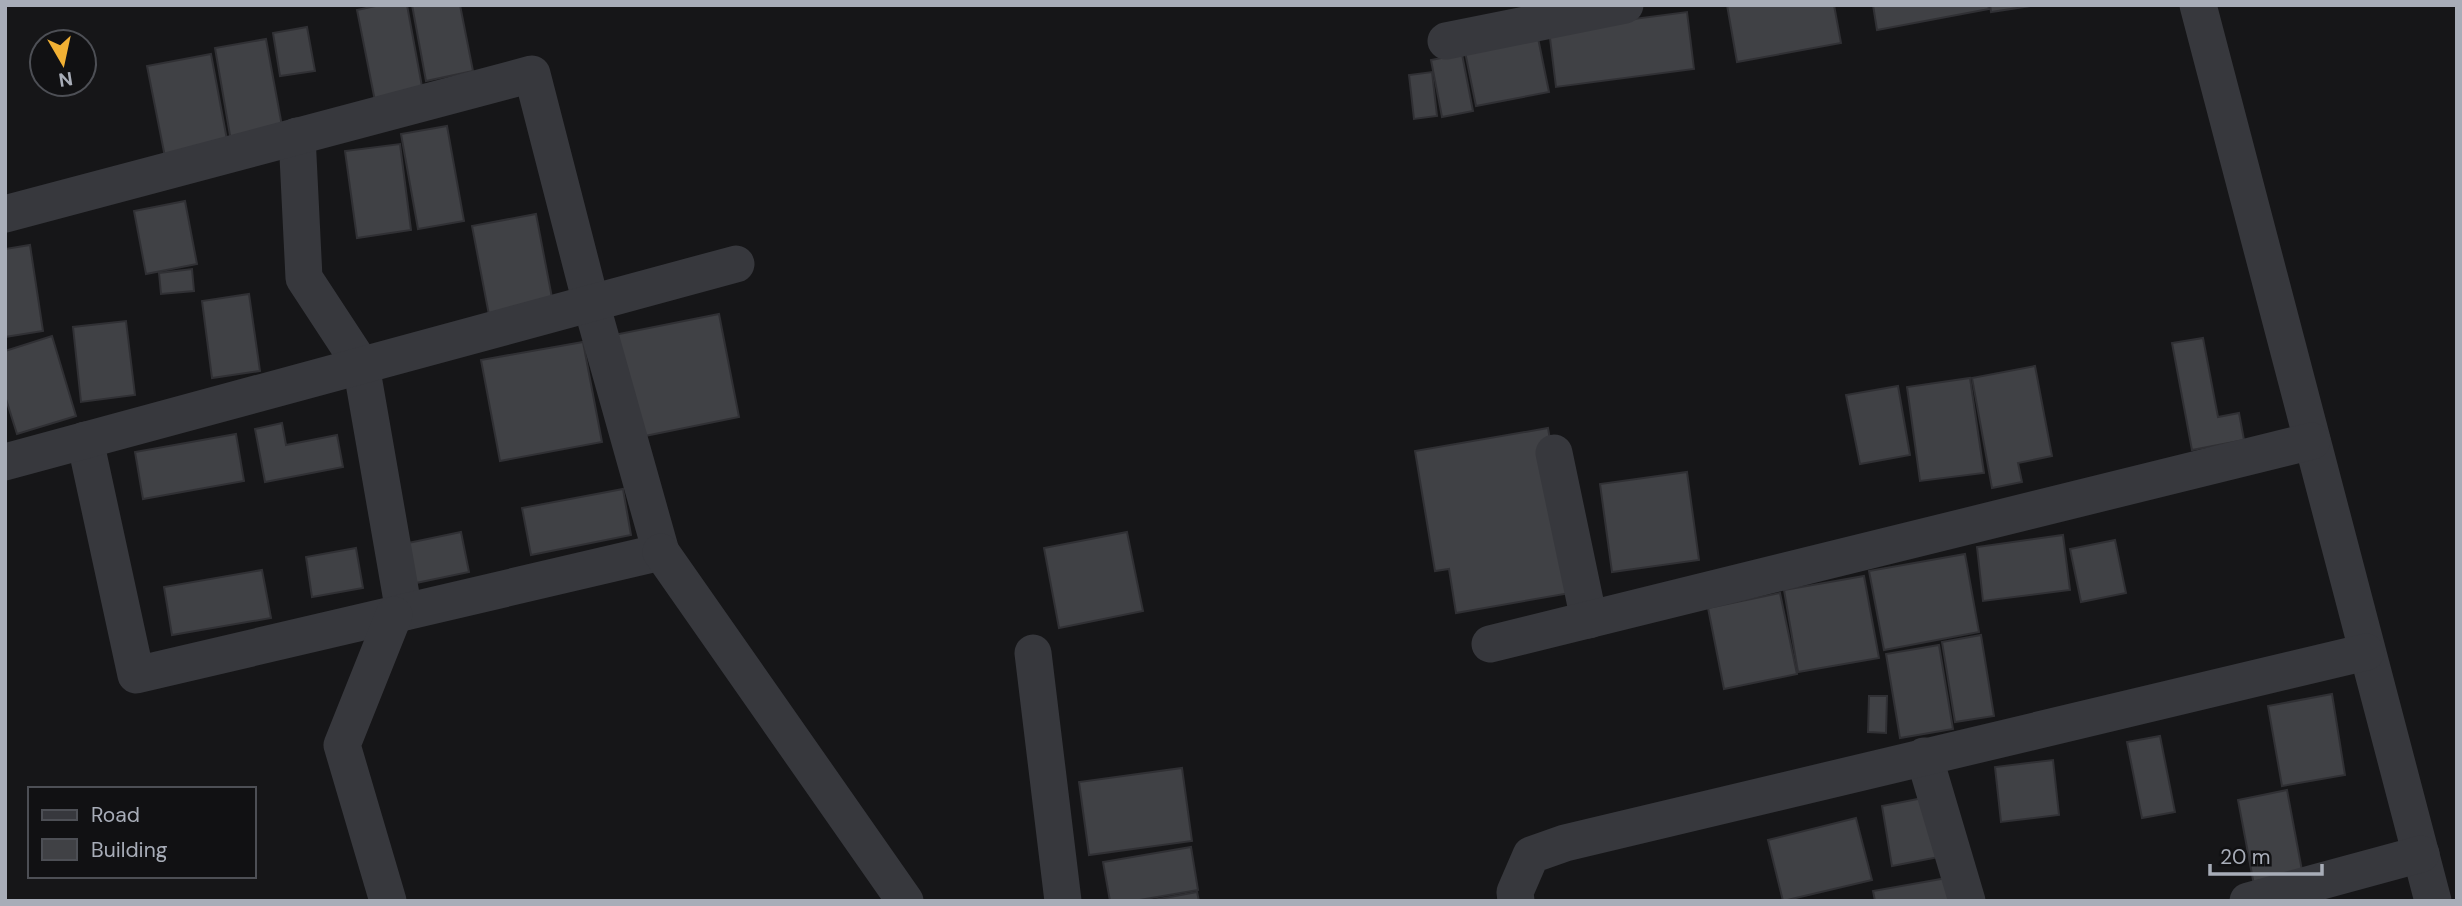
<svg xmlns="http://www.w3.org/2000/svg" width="2462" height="906" font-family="'DM Sans',sans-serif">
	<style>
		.building { fill: #404145; stroke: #303034; stroke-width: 2 }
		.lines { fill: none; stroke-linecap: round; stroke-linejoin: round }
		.minor { stroke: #37383d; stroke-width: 37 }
	</style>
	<rect width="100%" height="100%" fill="#161618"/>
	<!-- building -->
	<g class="building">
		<path d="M380,5H407L423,92L375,101L357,10Z"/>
		<path d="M412,5H460L473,71L426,81Z"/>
		<path d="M1727,5H1834L1841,43L1737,62Z"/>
		<path d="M1873,5H1988L1989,9L1877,30Z"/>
		<path d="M1990,5H2038L1991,12Z"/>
		<path d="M1687,12L1694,69L1556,87L1549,30Z"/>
		<path d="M307,27L315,71L280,76L273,33Z"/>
		<path d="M1537,33L1549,92L1476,106L1464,47Z"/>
		<path d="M266,39L284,137L232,147L215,48Z"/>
		<path d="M211,54L228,145L165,157L147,66Z"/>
		<path d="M1462,54L1473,111L1442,117L1431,60Z"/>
		<path d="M1432,72L1437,116L1414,119L1409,75Z"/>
		<path d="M447,126L464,221L418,229L401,134Z"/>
		<path d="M400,144L411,230L357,238L345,151Z"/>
		<path d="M185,201L197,264L146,274L134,211Z"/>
		<path d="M536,214L553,303L489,315L472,226Z"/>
		<path d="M30,245L43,331L5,337V249Z"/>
		<path d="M192,269L194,291L161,294L159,273Z"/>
		<path d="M249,294L260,371L212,378L202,301Z"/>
		<path d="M719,314L739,417L635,438L614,335Z"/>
		<path d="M126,321L135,395L81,402L73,327Z"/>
		<path d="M52,336L76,416L17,434L5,396V351Z"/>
		<path d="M2203,338L2218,417L2239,413L2244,440L2192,450L2172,343Z"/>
		<path d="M583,342L602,442L500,461L481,360Z"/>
		<path d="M2035,366L2052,456L2018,463L2022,482L1992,488L1972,378Z"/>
		<path d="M1970,378L1984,473L1920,481L1907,387Z"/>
		<path d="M1898,386L1910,455L1860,464L1846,395Z"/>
		<path d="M282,423L286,445L337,435L343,467L265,482L255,429Z"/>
		<path d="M1548,428L1576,592L1456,613L1449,569L1435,571L1415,451Z"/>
		<path d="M236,434L244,481L143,499L135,452Z"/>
		<path d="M1687,472L1699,560L1612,572L1600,484Z"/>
		<path d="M623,489L631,535L531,555L522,508Z"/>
		<path d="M461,532L469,572L416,583L408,543Z"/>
		<path d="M1127,532L1143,611L1059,628L1044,548Z"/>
		<path d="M2063,535L2070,590L1983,601L1977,547Z"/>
		<path d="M2115,540L2126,593L2081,602L2070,549Z"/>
		<path d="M356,548L363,588L312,597L306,557Z"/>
		<path d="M1965,554L1979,632L1884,650L1869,571Z"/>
		<path d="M262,570L271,618L172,635L164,587Z"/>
		<path d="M1864,576L1879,658L1798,672L1784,590Z"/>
		<path d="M1780,593L1797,674L1724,689L1708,608Z"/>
		<path d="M1981,635L1994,716L1955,722L1942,642Z"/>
		<path d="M1939,645L1953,729L1900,738L1886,654Z"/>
		<path d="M2332,694L2345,775L2282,786L2268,706Z"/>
		<path d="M1869,696H1887L1886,733L1868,732Z"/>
		<path d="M2160,736L2175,812L2142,818L2127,742Z"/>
		<path d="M2053,760L2059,815L2001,822L1995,767Z"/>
		<path d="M1182,768L1192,841L1089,855L1079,782Z"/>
		<path d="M2287,790L2303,876L2254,885L2238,800Z"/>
		<path d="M1933,796L1944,856L1892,866L1882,806Z"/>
		<path d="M1856,818L1872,880L1783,901L1768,840Z"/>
		<path d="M1191,847L1198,890L1134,901H1110L1103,862Z"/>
		<path d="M1958,876L1963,901H1875L1873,891Z"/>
		<path d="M1197,892L1199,901H1148Z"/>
	</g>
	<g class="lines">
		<!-- minor -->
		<g class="minor">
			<path d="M2198,5L2433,901"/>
			<path d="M1446,41L1625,5"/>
			<path d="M297,136L304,278L361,365L404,612"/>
			<path d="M5,214L532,74L591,303L661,552L136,675L85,440"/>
			<path d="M1554,453L1589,620"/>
			<path d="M5,462L736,264"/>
			<path d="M661,552L905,901"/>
			<path d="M1490,644L2312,441"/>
			<path d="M1033,653L1063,901"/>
			<path d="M1924,756L1967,901"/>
			<path d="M388,901L342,745L394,615"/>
			<path d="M1516,901L1515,892L1531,855L1565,843L2366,652"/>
			<path d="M2248,901L2421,854"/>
		</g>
	</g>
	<!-- border -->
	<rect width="2462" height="906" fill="none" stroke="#a8adb8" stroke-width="14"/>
	<!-- legend -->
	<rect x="28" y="787" width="228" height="91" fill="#111113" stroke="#4d4f55" stroke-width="2"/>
	<rect x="42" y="810" width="35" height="10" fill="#37383d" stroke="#4d4f55" stroke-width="2"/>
	<text x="91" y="822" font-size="21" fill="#a8adb8">Road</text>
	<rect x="42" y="839" width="35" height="21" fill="#404145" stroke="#4d4f55" stroke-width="2"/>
	<text x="91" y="857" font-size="21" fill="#a8adb8">Building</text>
	<!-- north arrow -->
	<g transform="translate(63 63) rotate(171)"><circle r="33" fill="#111113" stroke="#4d4f55" stroke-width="2"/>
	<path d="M0-5L12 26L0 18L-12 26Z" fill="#f2b134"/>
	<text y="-10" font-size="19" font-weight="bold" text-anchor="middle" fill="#a8adb8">N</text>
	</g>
	<!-- scale -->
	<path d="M2210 864v10h112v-10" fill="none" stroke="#a8adb8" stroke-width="3.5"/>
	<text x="2220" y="864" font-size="21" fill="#a8adb8" stroke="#111113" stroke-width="5" paint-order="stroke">20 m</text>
</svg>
